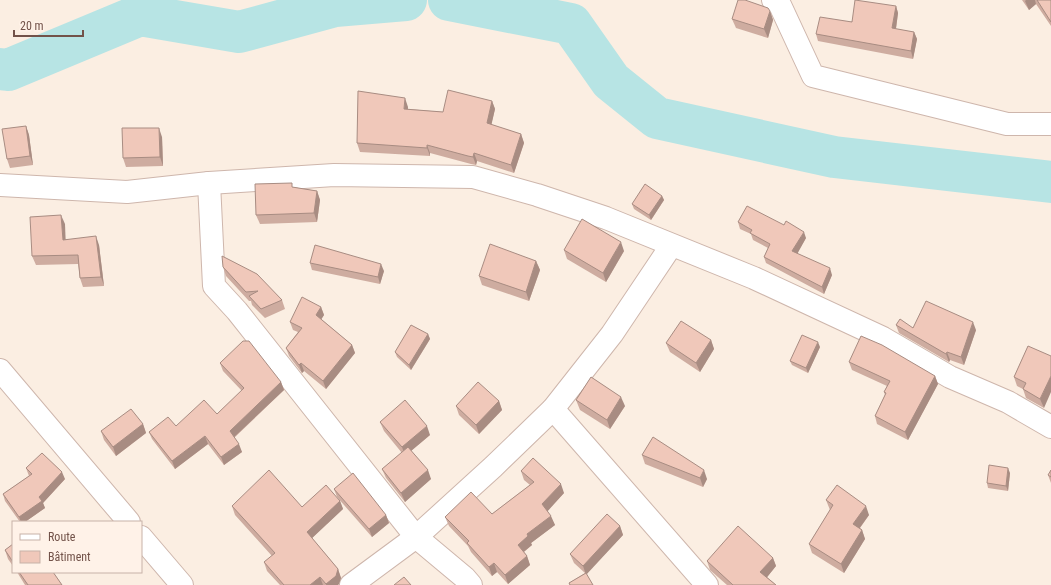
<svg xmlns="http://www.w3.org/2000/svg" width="1051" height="585" font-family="'Roboto Condensed',sans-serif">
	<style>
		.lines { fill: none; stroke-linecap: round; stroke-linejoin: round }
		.river { stroke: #b7e4e4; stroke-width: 42 }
		.minor-casing { stroke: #ceb6ac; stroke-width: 24 }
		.minor { stroke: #fff; stroke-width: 22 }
		.wall { fill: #ceaca0 }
		.shaded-wall { fill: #a88c82 }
		.building { fill: #f0c8ba; stroke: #a88c82 }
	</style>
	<rect width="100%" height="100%" fill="#fbeee2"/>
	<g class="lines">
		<!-- river -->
		<g class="river">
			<path d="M449,0L571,24L611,81L657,118L834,157L1051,182"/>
			<path d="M0,69L8,70L140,15L239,32L335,6L406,0"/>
		</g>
		<!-- minor casing -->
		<g class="minor-casing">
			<g id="minor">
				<path d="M773,0L780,5L813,76L1007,124H1051"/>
				<path d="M209,183L214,286L237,311L416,537L465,578L471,585"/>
				<path d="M0,185L127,192L209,183L334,175L473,177L537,195L606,218L754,278L883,338L950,377L1008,402L1051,427"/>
				<path d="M0,370L129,522"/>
				<path d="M553,409L707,585"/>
				<path d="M141,537L182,585"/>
				<path d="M351,585L416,537L493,467L553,409L612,334L671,246"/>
			</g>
		</g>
		<!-- minor -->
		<use href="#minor" class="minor"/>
	</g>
	<!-- wall -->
	<g class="wall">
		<path d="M1022,0H1051V26L1036,4L1029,10Z"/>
		<path d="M896,6L898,13L896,29L914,32L917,39L913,59L818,41L816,34Z"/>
		<path d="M770,11L773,20L768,38L736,28L732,19Z"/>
		<path d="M492,101L495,109L491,125L521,134L524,143L514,173L477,161L476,165L471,164L430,153V156L360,152L357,143L408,107V109L443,112Z"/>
		<path d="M26,126L29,135L33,165L10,168L7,159Z"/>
		<path d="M162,137L163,166L126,167L123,158Z"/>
		<path d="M293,187L317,191L320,200L317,222L260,224L256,215Z"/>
		<path d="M662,196L664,200L651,220L634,209L632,204Z"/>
		<path d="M738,222L806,238L797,253L832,275L824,294L766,263L764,257L768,248L753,240L751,234L740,229Z"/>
		<path d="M65,224V239L99,245L104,286L83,287L80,278L78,264L36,265L32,256Z"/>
		<path d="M564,250L624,251L606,282L567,259Z"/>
		<path d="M536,261L540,270L529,301L482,285L479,276Z"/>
		<path d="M310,263L384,271L380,284L312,270Z"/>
		<path d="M223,267L282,300L285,309L265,318L252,305L251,301H249L226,276Z"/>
		<path d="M321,307L324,315L321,319L352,345L355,353L326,389L304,371L302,373L289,356L286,348L298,332L293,330L290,322Z"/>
		<path d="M896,325L913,328L976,330L964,365L950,360L949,362L899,333Z"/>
		<path d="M428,334L430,339L411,370L397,357L395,352Z"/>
		<path d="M711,340L714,349L700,372L670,352L666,343Z"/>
		<path d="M1028,346L1044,408L1026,398L1023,389L1017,386L1014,377Z"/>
		<path d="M820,347L808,373L792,365L790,361Z"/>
		<path d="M849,362L935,376L938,384L908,440L877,424L875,416L885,395L884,392L887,386L852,370Z"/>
		<path d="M220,363L281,382L284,390L234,438L242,452L224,465L208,444L175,469L152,439L149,432L176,426L217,414L242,391L223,371Z"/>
		<path d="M576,400L625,406L610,429L580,410Z"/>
		<path d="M499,401L502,410L479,434L459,415L456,406Z"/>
		<path d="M380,422L430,435L411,451L431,479L405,502L386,478L382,469L402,453L384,431Z"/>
		<path d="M143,424L146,433L116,456L104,440L101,431Z"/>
		<path d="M642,455L707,479L703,487L645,464Z"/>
		<path d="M26,468L65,479L43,503L45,508L25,522H20L5,501L3,494L29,476Z"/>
		<path d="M1051,470V483L1048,475Z"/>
		<path d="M521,471L564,493L547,511L555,525L531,543L532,545L524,552L527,556L530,565L508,584L497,572L492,576L471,552L468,546L449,526L445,517L492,514L530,485L524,480Z"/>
		<path d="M1010,473L1008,491L988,488L987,483Z"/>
		<path d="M334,489L386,515L389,523L372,537L337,497Z"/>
		<path d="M826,500L869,515L860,528L862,530L865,539L844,573L812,553L809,544L830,510Z"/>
		<path d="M340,501L343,509L312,538L338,569L341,578L338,585H280L267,571L264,562L272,556L235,515L232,506L302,507Z"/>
		<path d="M620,526L623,535L586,574L593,585H570L569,583L585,573L574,563L570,554Z"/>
		<path d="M13,544V566L8,559L5,550Z"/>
		<path d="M773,558L776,566L767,577L776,585H727L710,570L707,561Z"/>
		<path d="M17,572H53L62,585H25Z"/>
	</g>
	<!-- shaded-wall -->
	<g class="shaded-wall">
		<path d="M1026,0H1035L1036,4L1029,10L1025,1Z"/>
		<path d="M896,6L898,13L895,35L892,28Z"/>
		<path d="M770,11L773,20L768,38L764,29Z"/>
		<path d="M914,32L917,39L913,59L911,51Z"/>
		<path d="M405,98L408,107L407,117L404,109Z"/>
		<path d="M492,101L495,109L490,131L487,123Z"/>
		<path d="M26,126L29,135L33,165L30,156Z"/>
		<path d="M159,128L162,137L163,166L160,157Z"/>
		<path d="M521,134L524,143L514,173L511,165Z"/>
		<path d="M427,145L430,153V156L427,148Z"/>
		<path d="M474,153L477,161L476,165L473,157Z"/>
		<path d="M317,191L320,200L317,222L314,213Z"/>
		<path d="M662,196L664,200L651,220L649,215Z"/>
		<path d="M61,215L65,224L66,249L63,240Z"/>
		<path d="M804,232L806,238L795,258L792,251Z"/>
		<path d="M96,236L99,245L104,286L101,277Z"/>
		<path d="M621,242L624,251L606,282L603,273Z"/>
		<path d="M536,261L540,270L529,301L526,292Z"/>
		<path d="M381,264L384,271L380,284L378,277Z"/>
		<path d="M830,268L832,275L824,294L822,287Z"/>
		<path d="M321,307L324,315L319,323L316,315Z"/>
		<path d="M973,322L976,330L964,365L961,357Z"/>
		<path d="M428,334L430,339L411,370L409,365Z"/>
		<path d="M711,340L714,349L700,372L696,363Z"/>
		<path d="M818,342L820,347L808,373L806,368Z"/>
		<path d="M352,345L355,353L326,389L323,381Z"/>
		<path d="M947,352L950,360L949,362L946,354Z"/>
		<path d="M301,363L304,371L302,373L299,365Z"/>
		<path d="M935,376L938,384L908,440L905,432Z"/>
		<path d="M1051,376V392L1044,408L1040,399Z"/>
		<path d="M281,382L284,390L232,439L230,431Z"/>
		<path d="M621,397L625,406L610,429L607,420Z"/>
		<path d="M499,401L502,410L479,434L476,425Z"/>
		<path d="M143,424L146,433L116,456L113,447Z"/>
		<path d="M427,426L430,435L405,456L402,447Z"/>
		<path d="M205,436L208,444L175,469L172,461Z"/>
		<path d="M239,444L242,452L224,465L221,457Z"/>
		<path d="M1008,468L1010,473L1008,491L1006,486Z"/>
		<path d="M428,470L431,479L405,502L401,493Z"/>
		<path d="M704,470L707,479L703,487L700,478Z"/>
		<path d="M62,472L65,479L43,503L45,508L25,522H21L19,517L39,497Z"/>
		<path d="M561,484L564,493L546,513L542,504Z"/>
		<path d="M340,501L343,509L310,540L307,532Z"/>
		<path d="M866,506L869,515L856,533L853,524Z"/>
		<path d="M386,515L389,523L372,537L369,529Z"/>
		<path d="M551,516L555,525L531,543L532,545L521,554L518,545L527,534Z"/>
		<path d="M620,526L623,535L586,575L583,566Z"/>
		<path d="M862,530L865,539L844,573L841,564Z"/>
		<path d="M527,556L530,565L508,584L505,575Z"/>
		<path d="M773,558L776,566L764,581L760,572Z"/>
		<path d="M494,563L497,572L492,576L489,567Z"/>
		<path d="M338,569L341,578L339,584L338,585H326V584Z"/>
		<path d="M320,577L323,585H310Z"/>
	</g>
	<!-- building -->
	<g class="building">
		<path d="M738,0H745L768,8L770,11L764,29L732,19Z"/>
		<path d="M855,0L896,6L892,28L914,32L911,51L816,34L820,17L852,22Z"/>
		<path d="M1037,0H1051V22Z"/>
		<path d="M448,90L492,101L487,123L521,134L511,165L474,153L473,157L468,156L427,145V148L357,143L358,91L405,98L404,109L443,112Z"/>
		<path d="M26,126L30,156L7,159L2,129Z"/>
		<path d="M122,128H159L160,157L123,158Z"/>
		<path d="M292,183V187L317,191L314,213L256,215L255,184Z"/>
		<path d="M645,184L662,196L649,215L632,204Z"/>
		<path d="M747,206L784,225L786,221L804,232L792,251L830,268L822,287L764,257L770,244L750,233L752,230L738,222Z"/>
		<path d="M61,215L63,240L96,236L101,277L80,278L78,255L32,256L30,217Z"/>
		<path d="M582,219L621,242L603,273L564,250Z"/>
		<path d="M490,244L536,261L526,292L479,276Z"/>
		<path d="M315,245L381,264L378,277L310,263Z"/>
		<path d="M222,256L257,274L282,300L261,309L249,296L258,291L246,292L223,267Z"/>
		<path d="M302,297L321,307L316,315L352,345L323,381L301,363L299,365L286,348L302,328L290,322Z"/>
		<path d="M926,301L973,322L961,357L947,352L946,354L896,325L900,319L913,328Z"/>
		<path d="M681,321L711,340L696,363L666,343Z"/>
		<path d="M411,325L428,334L409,365L395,352Z"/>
		<path d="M802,335L818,342L806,368L790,361Z"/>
		<path d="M861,336L882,345L935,376L905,432L875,416L886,393L884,392L890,381L849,362Z"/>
		<path d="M243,341H249L281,382L230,431L239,444L221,457L205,436L172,461L149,432L168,417L176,426L204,400L217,414L244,388L220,363Z"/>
		<path d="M1028,346L1051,356V376L1040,399L1023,389L1026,383L1014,377Z"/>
		<path d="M591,377L621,397L607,420L576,400Z"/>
		<path d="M478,382L499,401L476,425L456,406Z"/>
		<path d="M405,400L427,426L402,447L380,422Z"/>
		<path d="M131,409L143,424L113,447L101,431Z"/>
		<path d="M653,437L704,470L700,478L642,455Z"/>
		<path d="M408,447L428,470L401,493L382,469Z"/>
		<path d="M42,453L62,472L39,497L42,501L19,517L3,494L32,474L26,468Z"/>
		<path d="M533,458L561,484L542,504L551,516L527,534L528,536L518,545L527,556L505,575L494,563L489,567L467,543L469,541L445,517L471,492L492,514L534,482L521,471Z"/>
		<path d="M989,465L1008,468L1006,486L987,483Z"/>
		<path d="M269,470L302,507L326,485L340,501L307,532L338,569L336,576L326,584L320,577L310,585H284L264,562L275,553L232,506Z"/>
		<path d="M1051,470V477L1048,475Z"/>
		<path d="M353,473L386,515L369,529L334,489Z"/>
		<path d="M837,485L866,506L853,524L862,530L841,564L809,544L833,505L826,500Z"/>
		<path d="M607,514L620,526L583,566L570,554Z"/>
		<path d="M738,526L773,558L760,572L776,585H733L707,561Z"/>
		<path d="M13,544V562L5,550Z"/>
		<path d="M19,572H53L62,585H28Z"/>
		<path d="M586,573L593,585H570L569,583Z"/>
		<path d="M404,577L411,585H394Z"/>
	</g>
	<!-- legend -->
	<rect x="12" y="521" width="130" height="52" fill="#fff2e8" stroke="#c7b2a8"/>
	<rect x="20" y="534" width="20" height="6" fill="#ffffff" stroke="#c7b2a8"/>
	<text x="48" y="541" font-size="12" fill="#725249">Route</text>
	<rect x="20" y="551" width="20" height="12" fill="#f0c8ba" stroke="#c7b2a8"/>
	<text x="48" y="561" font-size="12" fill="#725249">Bâtiment</text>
	<!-- scale -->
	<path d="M14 30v6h69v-6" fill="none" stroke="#725249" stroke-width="2"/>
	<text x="20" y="30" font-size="12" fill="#725249" stroke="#fff2e8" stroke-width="3" paint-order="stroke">20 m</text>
</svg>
